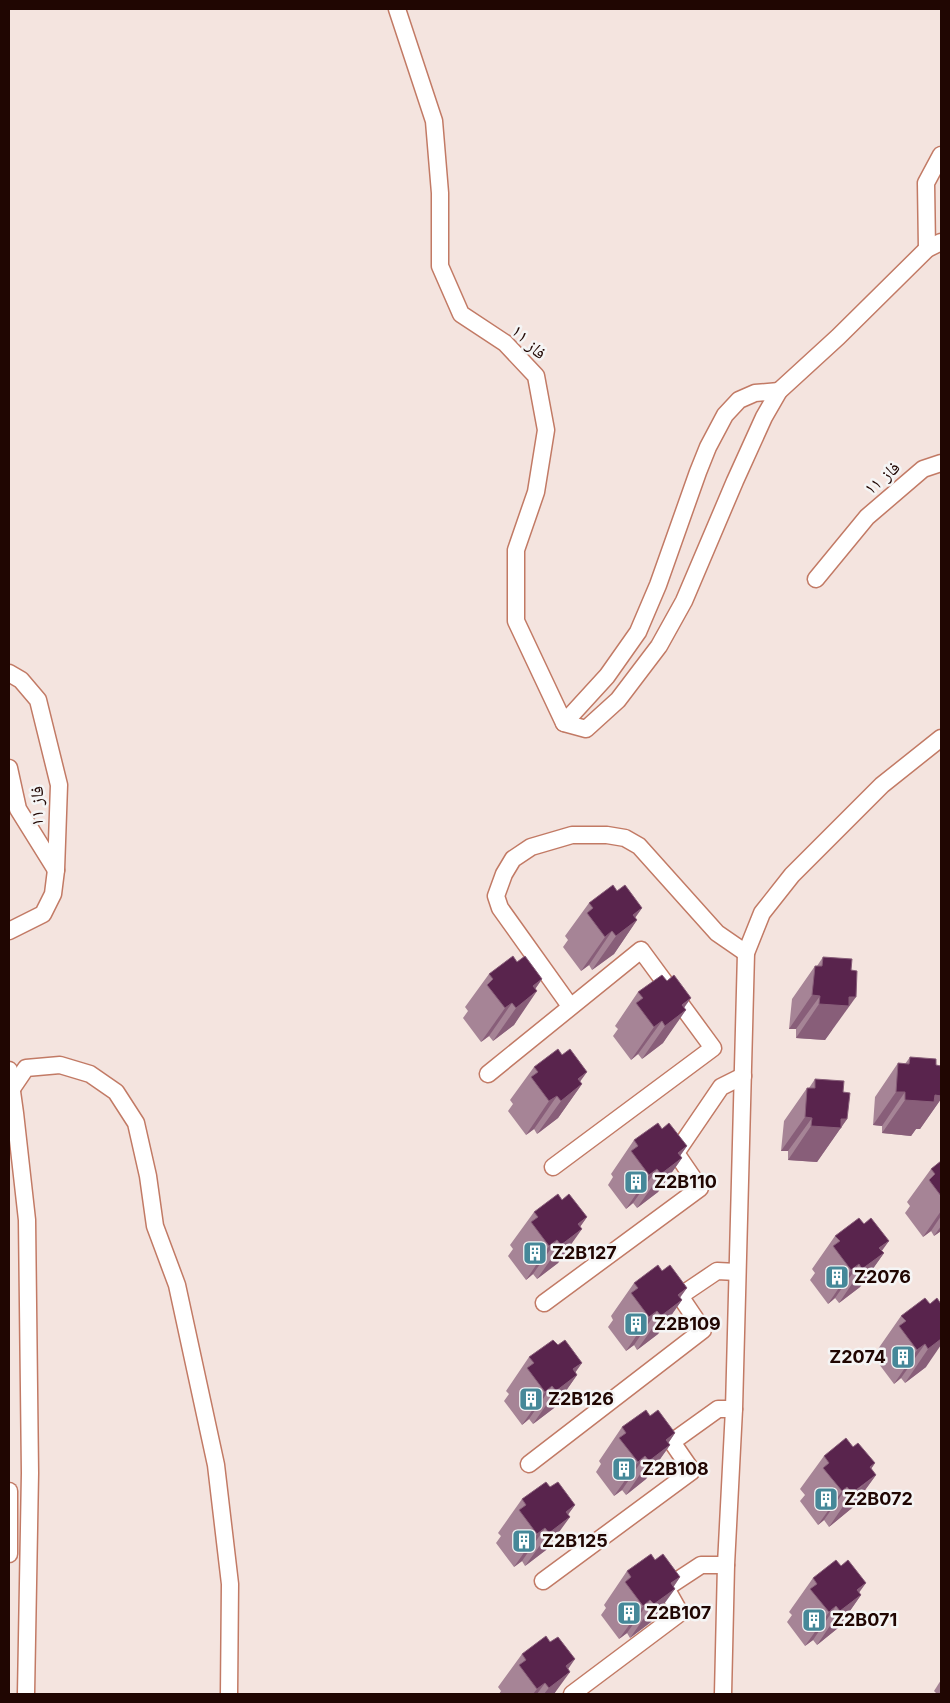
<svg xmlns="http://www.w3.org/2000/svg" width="950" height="1703" font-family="Inter,'Noto Naskh Arabic',sans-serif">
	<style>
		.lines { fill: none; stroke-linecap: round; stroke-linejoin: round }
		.minor-casing { stroke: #c27a65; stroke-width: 19 }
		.minor { stroke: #fff; stroke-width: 16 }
		.wall { fill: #a68496 }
		.shaded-wall { fill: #885e79 }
		.building { fill: #59244d; stroke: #885e79 }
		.labels { text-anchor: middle; stroke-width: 5; stroke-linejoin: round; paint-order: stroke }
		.street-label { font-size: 18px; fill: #200602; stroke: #f5f5f5 }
		.poi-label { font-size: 18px; font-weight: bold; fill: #200602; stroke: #f5f5f5; text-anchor: start }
	</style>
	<rect width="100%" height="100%" fill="#f4e4df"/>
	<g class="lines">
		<!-- minor casing -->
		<g class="minor-casing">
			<g id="minor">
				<path d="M397,9L434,121L440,193V266L461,314L505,343L536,376L546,430L536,492L516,550V621L564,723L586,729L618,700L659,646L684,601L735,481L764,417L779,391L838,337L927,249L941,242"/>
				<path d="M927,249L926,183L941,155"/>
				<path d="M816,579L867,517L923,469L941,463"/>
				<path d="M9,673L21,680L38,700L59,785L56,870L53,894L43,914L9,931"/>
				<path d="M564,723L607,676L638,632L658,585L698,472L708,447L725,415L739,400L755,393L779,391"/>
				<path d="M9,768L18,809L56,870"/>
				<path d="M570,1006L500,908L496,896L504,874L513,859L531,847L572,835H607L625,838L639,846L717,933L746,953"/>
				<path d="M9,1070L15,1113L27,1220L30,1473L26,1694"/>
				<path d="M488,1074L641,950L713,1048L553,1167"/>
				<path d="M9,1093L26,1068L60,1065L90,1074L116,1092L136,1123L148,1176L155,1226L177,1285L216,1465L230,1584L229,1694"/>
				<path d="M544,1303L700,1188L676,1153L721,1087L743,1076"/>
				<path d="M529,1464L703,1330L680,1296L717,1271L737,1272"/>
				<path d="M9,1491V1554"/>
				<path d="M543,1581L692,1471L672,1442L718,1409H734"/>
				<path d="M572,1694L680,1613L666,1588L701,1565H726"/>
				<path d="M723,1694L726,1565L734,1409L746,953L762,913L792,875L882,785L941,738"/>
			</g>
		</g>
		<!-- minor -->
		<use href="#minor" class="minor"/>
	</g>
	<!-- wall -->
	<g class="wall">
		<path d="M617,891L642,908L635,918L637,920L614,954L592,970L589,965L581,971L563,947L568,940L565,936L589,903Z"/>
		<path d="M823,957L832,1030L825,1040L796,1038V1029H789L792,999L815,966H817Z"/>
		<path d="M517,962L542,979L535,989L514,1025L493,1041L489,1036L481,1042L463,1018L468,1011L465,1007L489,974Z"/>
		<path d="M638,992L684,1008L663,1043L642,1059L638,1054L631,1060L613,1036L618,1029L615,1026Z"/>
		<path d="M910,1057L936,1065L941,1066V1099L920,1129H916L911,1136L882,1133V1126L873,1125L875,1097L898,1063L905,1064Z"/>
		<path d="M534,1067L580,1082L582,1084L558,1118L537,1134L534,1129L526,1135L508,1111L513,1104L510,1100Z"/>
		<path d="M815,1079L843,1092L847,1119L817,1162L788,1160V1151H781L784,1121L807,1088H809Z"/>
		<path d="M662,1129L687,1146L680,1156L682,1158L658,1192L637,1208L633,1203L626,1209L608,1185L613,1177L611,1174L634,1140Z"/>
		<path d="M941,1161V1231L934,1236L931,1231L923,1237L905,1213L910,1206L907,1202L931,1169Z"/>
		<path d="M562,1200L587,1217L580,1227L558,1263L537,1279L533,1274L526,1280L508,1256L513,1249L510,1245L534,1212Z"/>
		<path d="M835,1236L882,1251L884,1253L860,1287L839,1303L835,1298L828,1304L810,1280L815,1273L812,1269Z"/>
		<path d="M634,1283L680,1298L682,1300L658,1334L637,1350L634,1345L626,1351L608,1327L613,1320L611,1316Z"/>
		<path d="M937,1298L926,1367L905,1383L901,1378L894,1384L876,1360L881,1353L878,1349L901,1316L930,1304Z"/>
		<path d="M529,1357L575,1372L577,1375L554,1408L533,1424L529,1419L522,1425L504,1401L509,1394L506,1391Z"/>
		<path d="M650,1416L675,1433L668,1443L670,1445L646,1479L626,1495L622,1490L614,1496L596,1472L601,1464L599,1461L622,1427Z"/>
		<path d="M853,1447L875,1463L871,1469L876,1475L852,1508L829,1527L824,1520L818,1525L800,1501L805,1495L800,1489L824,1456Z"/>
		<path d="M550,1487L575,1505L568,1514L546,1550L525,1566L522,1561L514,1567L496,1543L501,1536L498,1533L522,1499Z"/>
		<path d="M655,1560L680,1577L651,1622L630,1638L627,1633L619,1639L601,1615L606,1608L604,1605L627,1571Z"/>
		<path d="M813,1578L859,1592L861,1595L838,1628L817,1645L813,1640L805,1646L787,1622L792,1615L789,1612Z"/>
		<path d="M522,1654L568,1669L554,1694H499L501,1691L498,1687Z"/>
		<path d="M941,1680V1694H937L934,1691Z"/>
	</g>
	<!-- shaded-wall -->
	<g class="shaded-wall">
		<path d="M642,908L629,926L637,920L614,954L592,970L616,936L633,915Z"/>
		<path d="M612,931L589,965L581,971L605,937Z"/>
		<path d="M542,979L529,998L537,991L514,1025L493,1041L516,1008L533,986Z"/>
		<path d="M812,995L820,996L796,1029H789Z"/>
		<path d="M849,997H856L825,1040L796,1038L819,1004Z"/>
		<path d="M691,998L679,1015L686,1010L663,1043L642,1059L665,1026L682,1005Z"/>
		<path d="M512,1003L489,1036L481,1042L505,1008Z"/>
		<path d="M662,1021L638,1054L631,1060L654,1027Z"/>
		<path d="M587,1072L574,1090L582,1084L558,1118L537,1134L561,1101L578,1079Z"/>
		<path d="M896,1092H905L882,1126L873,1125Z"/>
		<path d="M935,1095L941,1096V1099L920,1129H916L911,1136L882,1133L905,1100Z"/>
		<path d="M557,1096L534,1129L526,1135L549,1101Z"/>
		<path d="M805,1117L812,1118L788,1151H781Z"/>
		<path d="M841,1119H847L817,1162L788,1160L811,1126Z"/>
		<path d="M687,1146L674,1164L682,1158L658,1192L637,1208L661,1174L678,1153Z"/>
		<path d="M657,1169L633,1203L626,1209L649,1175Z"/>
		<path d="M941,1211V1216L931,1231L923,1237Z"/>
		<path d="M587,1217L574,1235L582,1229L558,1263L537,1279L561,1245L578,1224Z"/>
		<path d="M941,1226V1231L934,1236Z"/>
		<path d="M557,1240L533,1274L526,1280L549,1246Z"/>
		<path d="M889,1241L876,1259L884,1253L860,1287L839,1303L862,1269L879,1248Z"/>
		<path d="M859,1264L835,1298L828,1304L851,1270Z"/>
		<path d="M687,1288L674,1306L682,1300L658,1334L637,1350L661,1316L678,1295Z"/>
		<path d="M657,1311L634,1345L626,1351L649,1317Z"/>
		<path d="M941,1334V1345L926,1367L905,1383L928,1349Z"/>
		<path d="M925,1344L901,1378L894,1384L917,1350Z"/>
		<path d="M582,1363L570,1380L577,1375L554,1408L533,1424L556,1391L573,1369Z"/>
		<path d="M552,1386L529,1419L522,1425L545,1392Z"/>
		<path d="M675,1433L663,1451L670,1445L646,1479L626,1495L649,1461L666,1440Z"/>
		<path d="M645,1456L622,1490L614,1496L638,1462Z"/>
		<path d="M875,1463L856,1491L876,1475L852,1508L829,1527L870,1467Z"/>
		<path d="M847,1487L824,1520L818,1525L842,1491Z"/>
		<path d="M575,1505L562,1523L570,1517L546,1550L525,1566L549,1533L566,1512Z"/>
		<path d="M545,1528L522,1561L514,1567L537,1534Z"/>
		<path d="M680,1577L669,1593L675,1589L651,1622L630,1638L654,1604L671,1583Z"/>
		<path d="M866,1583L853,1601L861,1595L838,1628L817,1645L840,1611L857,1590Z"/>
		<path d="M650,1600L627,1633L619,1639L643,1606Z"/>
		<path d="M836,1606L813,1640L805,1646L829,1612Z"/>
		<path d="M575,1659L562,1678L570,1672L554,1694H544L566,1666Z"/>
		<path d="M545,1683L537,1694H533L537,1689Z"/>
	</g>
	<!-- building -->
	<g class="building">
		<path d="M613,885L617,891L625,885L642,908L633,915L637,920L616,936L612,931L605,937L587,913L593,908L589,903Z"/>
		<path d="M513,956L517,962L525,956L542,979L533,986L537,991L516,1008L512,1003L505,1008L487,985L493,979L489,974Z"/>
		<path d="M823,957L852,959L851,970L857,971L856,997H849V1006L819,1004L820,996L812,995L815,966H822Z"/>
		<path d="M662,975L667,981L674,975L691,998L682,1005L686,1010L665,1026L662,1021L654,1027L636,1003L643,998L638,992Z"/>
		<path d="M558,1049L562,1055L570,1049L587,1072L578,1079L582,1084L561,1101L557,1096L549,1101L531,1077L538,1072L534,1067Z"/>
		<path d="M910,1057L936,1059V1065L941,1066V1096L935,1095L934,1102L905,1100V1092H896L898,1063L909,1064Z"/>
		<path d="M815,1079L844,1081L843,1092L850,1093L847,1119H841V1128L811,1126L812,1118L805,1117L807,1088H815Z"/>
		<path d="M658,1123L662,1129L669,1123L687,1146L678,1153L682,1158L661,1174L657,1169L649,1175L631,1151L638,1146L634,1140Z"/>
		<path d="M941,1161V1196L929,1180L935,1174L931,1169Z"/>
		<path d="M558,1194L562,1200L569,1194L587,1217L578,1224L582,1229L561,1245L557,1240L549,1246L531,1222L538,1217L534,1212Z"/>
		<path d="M859,1218L864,1224L871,1218L889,1241L879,1248L884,1253L862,1269L859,1264L851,1270L833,1246L840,1241L835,1236Z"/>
		<path d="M658,1265L662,1271L670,1265L687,1288L678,1295L682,1300L661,1316L657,1311L649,1317L631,1293L638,1288L634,1283Z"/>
		<path d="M925,1298L930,1304L937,1298L941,1304V1339L928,1349L925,1344L917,1350L899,1326L906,1321L901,1316Z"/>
		<path d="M553,1340L558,1345L565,1340L582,1363L573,1369L577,1375L556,1391L552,1386L545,1392L527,1368L534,1363L529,1357Z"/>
		<path d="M646,1410L650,1416L658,1410L675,1433L666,1440L670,1445L649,1461L645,1456L638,1462L619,1438L626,1433L622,1427Z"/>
		<path d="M846,1438L853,1447L858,1443L875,1463L870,1467L876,1475L852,1493L847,1487L842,1491L823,1468L829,1463L824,1456Z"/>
		<path d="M546,1482L550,1487L558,1482L575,1505L566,1512L570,1517L549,1533L545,1528L537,1534L519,1510L526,1505L522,1499Z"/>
		<path d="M651,1554L655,1560L663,1554L680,1577L671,1583L675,1589L654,1604L650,1600L643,1606L625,1582L631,1577L627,1571Z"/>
		<path d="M836,1560L841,1566L848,1560L866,1583L857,1590L861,1595L840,1611L836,1606L829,1612L810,1589L817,1584L813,1578Z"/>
		<path d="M546,1636L550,1642L558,1637L575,1659L566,1666L570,1672L549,1688L545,1683L537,1689L519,1665L526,1660L522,1654Z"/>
	</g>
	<!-- icons -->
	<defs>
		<g id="building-square" transform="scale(1.25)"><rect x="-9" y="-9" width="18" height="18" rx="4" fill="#468899" stroke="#f5f5f5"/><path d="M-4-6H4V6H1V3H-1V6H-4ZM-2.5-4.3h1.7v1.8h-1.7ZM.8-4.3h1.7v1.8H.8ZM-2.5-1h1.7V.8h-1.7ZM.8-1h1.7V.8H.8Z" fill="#fff"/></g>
	</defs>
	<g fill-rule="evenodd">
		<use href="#building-square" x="636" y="1182"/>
		<use href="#building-square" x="535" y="1253"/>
		<use href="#building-square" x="837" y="1277"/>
		<use href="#building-square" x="636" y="1324"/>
		<use href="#building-square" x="903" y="1357"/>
		<use href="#building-square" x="531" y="1399"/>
		<use href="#building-square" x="624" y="1469"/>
		<use href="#building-square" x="826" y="1499"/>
		<use href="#building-square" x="524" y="1541"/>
		<use href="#building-square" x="629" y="1613"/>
		<use href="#building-square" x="814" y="1620"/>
	</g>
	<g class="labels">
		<!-- street labels -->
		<g class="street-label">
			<text transform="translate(529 342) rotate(44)" y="6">فاز ۱۱</text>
			<text transform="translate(882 478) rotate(-41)" y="6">فاز ۱۱</text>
			<text transform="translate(37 806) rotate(-90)" y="6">فاز ۱۱</text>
		</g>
		<!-- poi labels -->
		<g class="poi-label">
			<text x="654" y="1188">Z2B110</text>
			<text x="552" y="1259">Z2B127</text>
			<text x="854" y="1283">Z2076</text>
			<text x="654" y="1330">Z2B109</text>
			<text x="886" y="1363" text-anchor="end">Z2074</text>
			<text x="548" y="1405">Z2B126</text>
			<text x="642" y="1475">Z2B108</text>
			<text x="844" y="1505">Z2B072</text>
			<text x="542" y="1547">Z2B125</text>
			<text x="646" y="1619">Z2B107</text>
			<text x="832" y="1626">Z2B071</text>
		</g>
	</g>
	<!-- border -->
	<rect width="950" height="1703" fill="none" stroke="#200602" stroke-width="20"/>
</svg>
